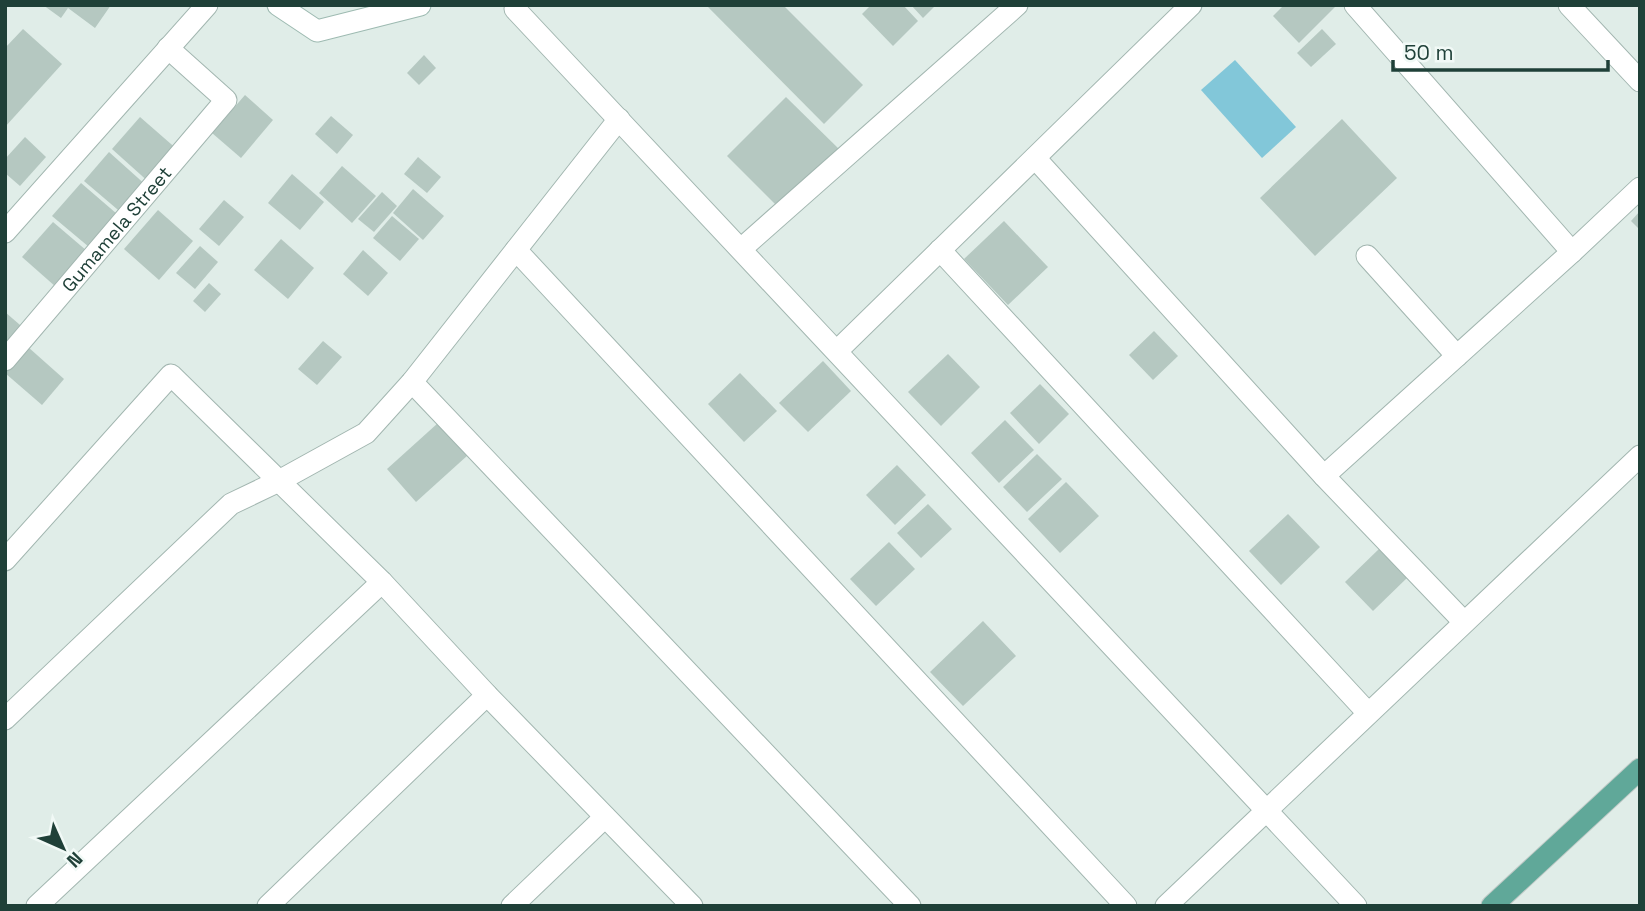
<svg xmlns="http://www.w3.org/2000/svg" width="1645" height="911" font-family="'Space Grotesk',sans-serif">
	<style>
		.water { fill: #82c7d9 }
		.building { fill: #b5c8c1 }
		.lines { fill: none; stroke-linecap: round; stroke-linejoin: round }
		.street-casing { stroke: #a2b6b0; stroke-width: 23 }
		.secondary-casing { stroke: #9dbab1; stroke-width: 23 }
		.primary-casing { stroke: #c0cac7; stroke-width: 23 }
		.street { stroke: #fff; stroke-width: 21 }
		.secondary { stroke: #fff; stroke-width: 21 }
		.primary { stroke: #60a899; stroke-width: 21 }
		.labels { text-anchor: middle; stroke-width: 7; stroke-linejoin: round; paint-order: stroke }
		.street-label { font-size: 19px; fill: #1f4038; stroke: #f1f9f6 }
	</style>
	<rect width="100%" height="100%" fill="#e0ede8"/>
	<!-- water -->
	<path class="water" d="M1235,60L1296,127L1262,158L1201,90Z"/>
	<!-- building -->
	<g class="building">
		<path d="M43,5H111L95,28L68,8L61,18Z"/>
		<path d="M706,5H783L863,85L824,124Z"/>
		<path d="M871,5H903L918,21L893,46L862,14Z"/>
		<path d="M911,5H936L923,18Z"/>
		<path d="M1284,5H1337L1299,43L1273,16Z"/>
		<path d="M23,29L62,64L5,127V48Z"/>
		<path d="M1322,29L1336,44L1311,67L1297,53Z"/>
		<path d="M424,55L436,68L419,85L407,73Z"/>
		<path d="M245,95L273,120L241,158L212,133Z"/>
		<path d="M786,97L841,151L781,210L727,156Z"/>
		<path d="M331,116L353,135L337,154L315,134Z"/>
		<path d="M140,117L179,151L151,184L112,149Z"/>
		<path d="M1342,119L1397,178L1315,256L1260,198Z"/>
		<path d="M25,137L46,157L20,186L5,173V159Z"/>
		<path d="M109,152L148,187L124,215L84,181Z"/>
		<path d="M418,157L441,177L427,193L404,174Z"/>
		<path d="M342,166L376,196L352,223L319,193Z"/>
		<path d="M292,174L324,202L300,230L268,203Z"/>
		<path d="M81,183L117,214L89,247L52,216Z"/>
		<path d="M413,189L444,216L423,240L393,213Z"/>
		<path d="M382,192L397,206L374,232L358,219Z"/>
		<path d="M224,200L244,217L219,246L199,229Z"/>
		<path d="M158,210L193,241L159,280L124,249Z"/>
		<path d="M1640,211V230L1631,221Z"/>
		<path d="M392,216L419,239L400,261L373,238Z"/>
		<path d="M1004,221L1048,267L1008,305L964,259Z"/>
		<path d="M53,222L87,251L56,287L22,257Z"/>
		<path d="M281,239L314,268L288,299L254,270Z"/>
		<path d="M200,246L218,262L195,289L176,273Z"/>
		<path d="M363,250L388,273L368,296L343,274Z"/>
		<path d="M209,283L221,294L205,312L193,301Z"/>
		<path d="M5,312L27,331L5,356Z"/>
		<path d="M1154,331L1178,356L1153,380L1129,355Z"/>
		<path d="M323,341L342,357L317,385L298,369Z"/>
		<path d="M28,347L64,379L42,405L5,373Z"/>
		<path d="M948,354L980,387L941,426L908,392Z"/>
		<path d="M823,361L851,391L808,432L779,403Z"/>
		<path d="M740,373L777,411L744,442L708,404Z"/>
		<path d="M1040,384L1069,414L1039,444L1010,413Z"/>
		<path d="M1005,420L1034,450L999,483L971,453Z"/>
		<path d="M438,423L468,455L416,502L387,469Z"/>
		<path d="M1037,454L1062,479L1027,512L1003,487Z"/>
		<path d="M897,465L926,495L895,525L866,495Z"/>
		<path d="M1066,482L1099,516L1060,553L1028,519Z"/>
		<path d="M928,504L952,529L921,558L897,533Z"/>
		<path d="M1288,514L1320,547L1281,585L1249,551Z"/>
		<path d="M889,542L915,569L876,606L850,579Z"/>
		<path d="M1381,547L1409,576L1373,611L1345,582Z"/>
		<path d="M983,621L1016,656L963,706L930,672Z"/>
	</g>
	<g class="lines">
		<!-- street casing -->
		<g class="street-casing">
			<g id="street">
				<path d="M1355,5L1572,252"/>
				<path d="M1569,5L1640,81"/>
				<path d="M515,9L1356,906"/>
				<path d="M1035,158L1324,476L1464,622"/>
				<path d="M5,232L207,5"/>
				<path d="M741,249L1017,5"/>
				<path d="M516,250L1126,906"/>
				<path d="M940,250L1368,713"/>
				<path d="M1367,256L1457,356"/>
				<path d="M837,351L1191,5"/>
				<path id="s1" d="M5,360L226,100L168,48"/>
				<path d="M412,382L910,906"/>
				<path d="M1324,476L1572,252L1640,188"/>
				<path d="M5,560L171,375L382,582L487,695L692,906"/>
				<path d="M5,719L231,504L279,481L366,433L412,382L619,119"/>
				<path d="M37,906L382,582"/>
				<path d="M268,906L487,695"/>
				<path d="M512,906L605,817"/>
				<path d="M1166,906L1640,456"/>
			</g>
		</g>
		<!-- secondary casing -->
		<g class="secondary-casing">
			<path id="secondary" d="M278,5L317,31L420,5"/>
		</g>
		<!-- primary casing -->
		<g class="primary-casing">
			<path id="primary" d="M1492,906L1640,769"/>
		</g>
		<!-- street -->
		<use href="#street" class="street"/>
		<!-- secondary -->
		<use href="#secondary" class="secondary"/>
		<!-- primary -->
		<use href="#primary" class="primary"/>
	</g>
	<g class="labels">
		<!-- street labels -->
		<g class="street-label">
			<text dy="7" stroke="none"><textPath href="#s1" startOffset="172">Gumamela Street</textPath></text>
		</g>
	</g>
	<!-- border -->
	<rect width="1645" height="911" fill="none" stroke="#1f4038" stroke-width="14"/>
	<!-- north arrow -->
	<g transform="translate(63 848) rotate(135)" stroke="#f1f9f6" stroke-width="5" paint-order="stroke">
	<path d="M0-5L12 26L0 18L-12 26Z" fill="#1f4038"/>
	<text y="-10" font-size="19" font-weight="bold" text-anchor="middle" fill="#1f4038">N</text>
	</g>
	<!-- scale -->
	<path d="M1393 60v10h215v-10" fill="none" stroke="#1f4038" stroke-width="3.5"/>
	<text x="1404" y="60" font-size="21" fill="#1f4038" stroke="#f1f9f6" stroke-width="5" paint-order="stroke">50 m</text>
</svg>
